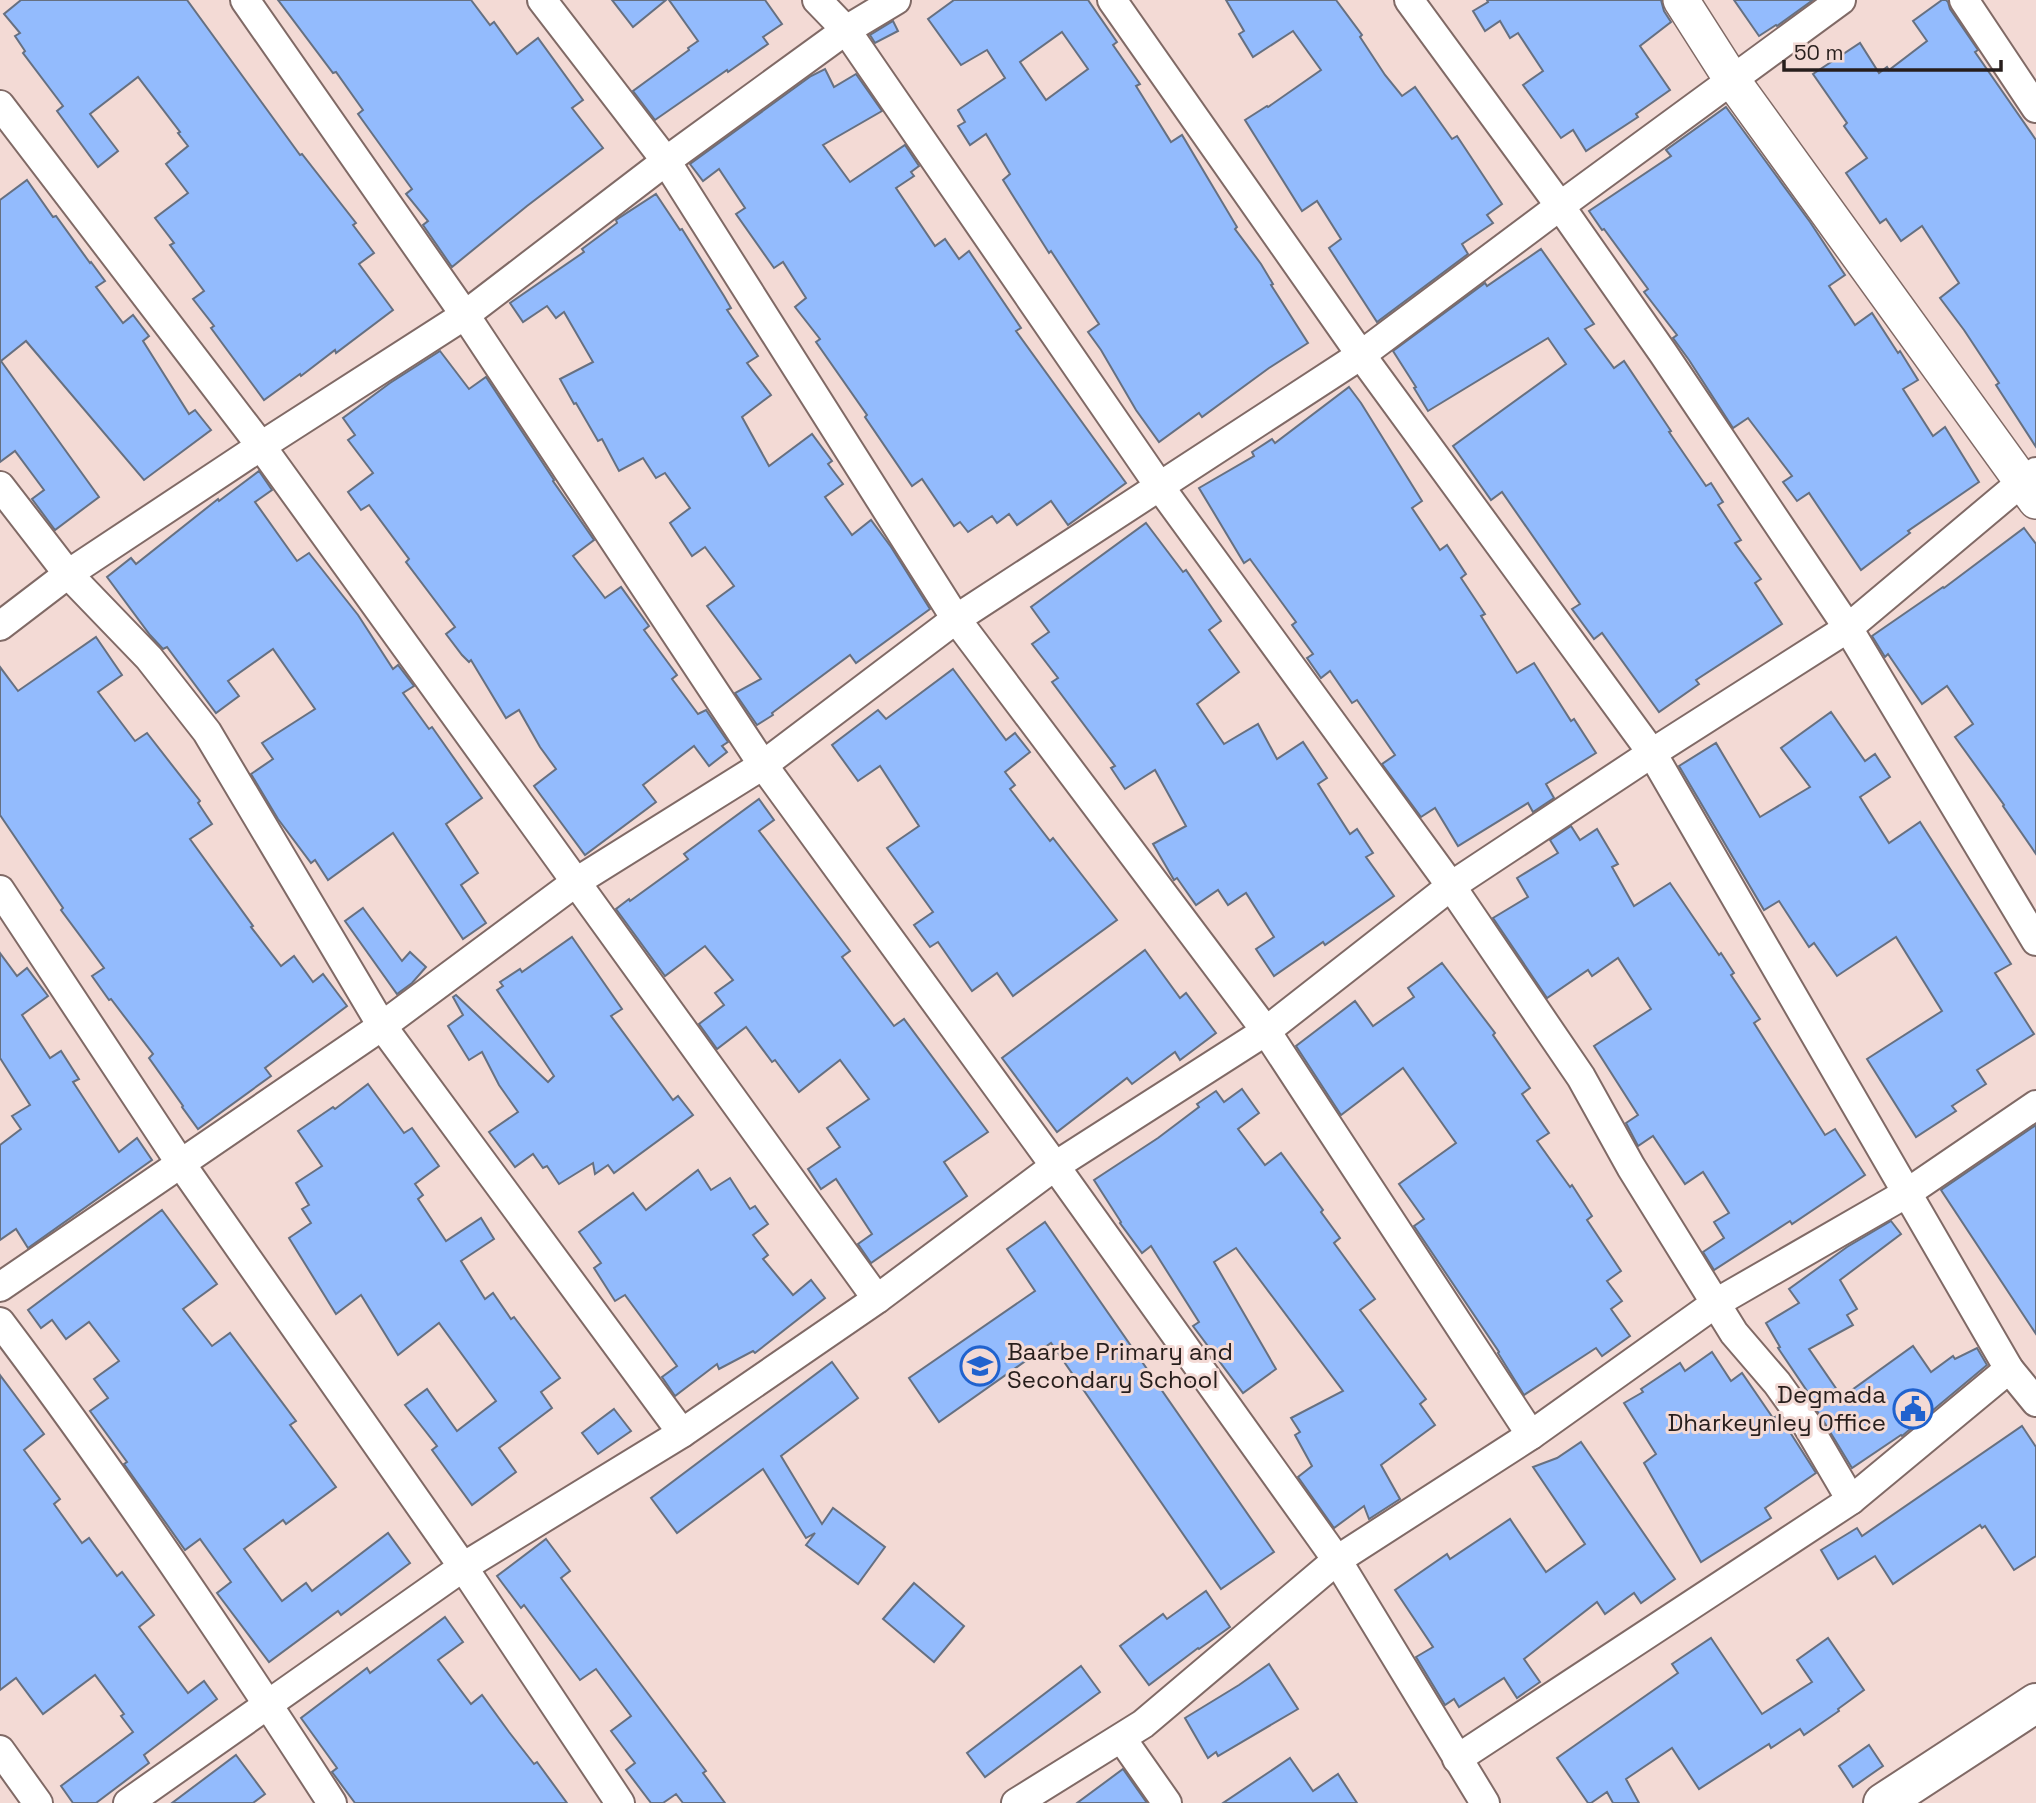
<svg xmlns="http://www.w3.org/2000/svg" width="2036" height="1803" font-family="'Space Grotesk',sans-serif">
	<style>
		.building { fill: #93bbfd; stroke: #667081; stroke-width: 2; fill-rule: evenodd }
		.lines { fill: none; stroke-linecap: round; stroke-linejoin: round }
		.minor-casing { stroke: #806a66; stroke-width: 32 }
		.tertiary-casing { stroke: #806a66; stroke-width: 38 }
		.secondary-casing { stroke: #806a66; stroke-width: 42 }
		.minor { stroke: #fff; stroke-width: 28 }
		.tertiary { stroke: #fff; stroke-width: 35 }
		.secondary { stroke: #fff; stroke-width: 38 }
		.labels { text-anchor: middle; stroke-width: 6; stroke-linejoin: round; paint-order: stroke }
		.poi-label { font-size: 24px; fill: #271e1c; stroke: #f3dad5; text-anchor: start }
	</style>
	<rect width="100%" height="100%" fill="#f3dad5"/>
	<!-- building -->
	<g class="building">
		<path d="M21,0H187L300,155L302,154L356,223L353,225L374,253L359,264L393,310L336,353L335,350L301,376L300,374L264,400L211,328L214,326L193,299L204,291L170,245L174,243L155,218L188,193L166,164L188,146L178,133L180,132L138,77L90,114L118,151L98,167L57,111L63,106L23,53L25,51L15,36L20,33L4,14Z"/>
		<path d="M278,0H471L490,25L494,22L517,54L538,38L583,100L572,108L603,148L527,206L452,267L423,225L428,221L406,194L412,189L358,114L363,110L336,72L333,73Z"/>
		<path d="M612,0H666L633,27Z"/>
		<path d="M669,0H765L782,24L763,37L768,44L728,72L727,70L655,120L633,91L689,50L688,48L698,41Z"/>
		<path d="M954,0H1088L1117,42L1113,45L1140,84L1136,86L1171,142L1182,135L1237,227L1235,229L1261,264L1273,284L1271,285L1308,343L1269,368L1202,417L1199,413L1159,442L1136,410L1101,350L1088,332L1099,324L1051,251L1049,253L1003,180L1010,174L986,134L970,145L958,126L965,122L958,110L1005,78L987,50L961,65L928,19ZM1062,32L1088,69L1046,100L1020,62Z"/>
		<path d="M1226,0H1336L1362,35L1360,37L1385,75L1402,96L1415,87L1452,139L1457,136L1502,204L1487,215L1493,223L1462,244L1468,254L1377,322L1329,248L1341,239L1317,201L1302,211L1245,120L1267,106L1268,107L1321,70L1293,31L1253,57L1239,34L1244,31Z"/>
		<path d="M1487,0H1661L1664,11L1671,22L1640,46L1670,90L1636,114L1638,117L1586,151L1573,130L1561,138L1523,85L1543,71L1518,33L1510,38L1500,21L1485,31L1473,11L1488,2Z"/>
		<path d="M1734,0H1813L1777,26L1776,25L1759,36Z"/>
		<path d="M1942,0H1946L1948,2L1950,9L1978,50L1975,52L2036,140V447L1996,385L1999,383L1964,330L1940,298L1959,283L1922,226L1901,241L1886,219L1880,223L1846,173L1867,158L1844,126L1847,123L1813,74L1860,43L1879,73L1887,67L1889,70L1927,41L1913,21Z"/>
		<path d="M893,21L898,31L875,43L870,35Z"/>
		<path d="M825,69L834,87L856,74L882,111L823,145L850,182L905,145L919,166L911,172L914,176L896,188L935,246L945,239L959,259L969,251L1021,328L1016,331L1126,483L1068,525L1051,501L1017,525L1009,514L997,523L992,516L968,532L960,522L954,526L922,479L912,486L865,417L867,415L816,342L820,339L795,307L806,298L783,262L774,268L736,214L745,208L719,169L703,181L690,164L811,76Z"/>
		<path d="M1726,107L1810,222L1845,275L1829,286L1855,325L1872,313L1898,353L1900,351L1918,380L1903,389L1933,436L1945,427L1979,482L1908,531L1910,533L1861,570L1809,493L1797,501L1783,482L1792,476L1748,418L1733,428L1689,360L1673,338L1677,335L1644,292L1648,289L1604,229L1602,230L1589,211L1671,156L1666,150Z"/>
		<path d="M27,180L53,217L56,216L90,263L91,262L105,281L96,287L123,323L133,315L149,336L143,341L189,414L195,410L211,430L144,480L26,341L1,361L99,497L55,530L32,499L44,490L15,451L0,462V200Z"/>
		<path d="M656,194L680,230L682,229L724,296L731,308L727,310L758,356L747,363L771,395L742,417L769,466L812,434L832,461L828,464L843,484L825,497L852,535L871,520L891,547L930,609L856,663L850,655L772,713L773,715L757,725L735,693L761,679L707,606L734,586L705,547L692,556L670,523L690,508L665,473L656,478L643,458L619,471L602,439L598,441L576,403L574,404L560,379L593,362L564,312L556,318L547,306L523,322L510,303L584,252L582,249L617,223L616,220Z"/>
		<path d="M1541,249L1594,324L1585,329L1614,368L1624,361L1671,431L1669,432L1706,486L1711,483L1723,502L1718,505L1741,540L1735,543L1761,579L1755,583L1782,624L1696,680L1699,684L1659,712L1602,633L1594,639L1572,609L1580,604L1502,492L1491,500L1453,446L1566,364L1548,338L1428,411L1414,388L1416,387L1393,351L1485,283L1487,286Z"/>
		<path d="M440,351L469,389L486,377L554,480L553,481L594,540L573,556L605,598L621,587L649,626L644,630L677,675L672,679L698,714L706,710L728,742L722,746L727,752L709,766L694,746L643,785L656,802L585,855L534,786L556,769L540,747L519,710L506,718L471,660L469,662L462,655L446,634L455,627L406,562L409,559L369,505L361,510L348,492L373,473L348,440L355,435L343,418L390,383Z"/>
		<path d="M1349,387L1361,403L1422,501L1412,508L1440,550L1447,545L1466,574L1461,578L1485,614L1481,616L1517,673L1534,663L1571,721L1574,719L1596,753L1546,784L1554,798L1533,812L1528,803L1458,846L1435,808L1421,817L1382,764L1395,755L1357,700L1352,703L1330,671L1321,678L1307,658L1313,654L1292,625L1296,622L1250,559L1244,563L1199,488L1254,456L1252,452L1272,439L1275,443Z"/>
		<path d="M259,471L272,490L255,502L297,561L309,553L358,615L393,669L398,665L414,686L403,693L429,729L432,727L482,798L446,824L478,873L461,885L486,923L463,939L393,833L328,880L315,860L311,863L278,819L251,774L273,759L262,743L315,709L273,649L228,681L239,696L216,713L167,647L163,649L150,635L107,577L131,558L136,564L218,499L219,501Z"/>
		<path d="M1146,523L1183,572L1186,570L1221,621L1209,630L1239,672L1197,704L1224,744L1258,724L1277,759L1303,742L1327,778L1318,784L1350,834L1357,829L1373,853L1366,857L1394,896L1325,945L1323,942L1274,976L1256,949L1274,937L1246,893L1228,905L1218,890L1196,905L1177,878L1174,880L1153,844L1186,826L1155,770L1125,789L1111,768L1115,766L1052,682L1058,678L1032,644L1049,632L1031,607Z"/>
		<path d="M2024,528L2036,544V854L2003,806L2004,805L1955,737L1973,724L1947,686L1922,704L1888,654L1885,657L1872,636L1943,587L1944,588Z"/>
		<path d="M96,637L122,675L98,692L135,741L147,733L200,801L198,803L212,824L190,839L253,926L251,927L281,966L294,956L313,982L323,974L347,1006L265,1068L271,1076L198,1129L182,1107L183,1106L149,1058L153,1054L111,999L109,1000L92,976L104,968L61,910L63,908L0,815V667L18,691Z"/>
		<path d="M953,669L1006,740L1015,733L1030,752L1005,772L1015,785L1010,789L1050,841L1053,838L1117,920L1013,996L997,973L972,991L938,942L930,947L914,925L933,912L887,848L919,826L880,766L858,781L832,745L878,710L886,719Z"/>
		<path d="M1831,712L1865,761L1875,754L1890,777L1860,797L1889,843L1920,822L2011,964L1995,973L2034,1034L1977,1070L1986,1084L1952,1106L1956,1111L1916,1137L1867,1059L1942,1011L1896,937L1837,976L1814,943L1809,947L1779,901L1764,910L1679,766L1716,743L1760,817L1810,787L1781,748Z"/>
		<path d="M759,799L774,820L759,831L850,951L842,957L894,1026L904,1019L988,1132L944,1162L967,1196L871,1263L858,1244L872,1234L836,1179L821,1189L808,1169L840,1147L827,1128L869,1099L840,1060L799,1092L775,1060L772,1062L746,1027L717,1049L699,1024L724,1005L715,993L733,980L705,946L665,976L616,909L629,899L630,901L688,859L684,854Z"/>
		<path d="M1571,826L1580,840L1597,829L1618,864L1612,867L1634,906L1670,883L1719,955L1721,953L1734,973L1731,975L1760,1019L1754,1023L1825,1135L1835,1129L1865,1175L1792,1224L1790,1221L1714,1270L1703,1252L1724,1238L1714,1222L1729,1213L1703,1172L1685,1184L1653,1136L1638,1146L1626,1123L1638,1115L1594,1046L1651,1009L1618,958L1592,976L1588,970L1547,998L1493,918L1528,897L1517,878L1558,853L1550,840Z"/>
		<path d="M363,908L402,961L410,952L426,967L412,983L397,994L345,921Z"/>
		<path d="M572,937L622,1009L611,1016L673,1100L678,1096L693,1115L614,1173L608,1165L595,1174L593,1163L559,1184L547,1166L543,1168L533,1154L515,1167L489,1132L518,1112L499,1085L482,1052L469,1060L448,1026L463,1015L453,997L456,995L548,1082L554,1076L497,990L503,986L500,982L520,969L522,972Z"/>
		<path d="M1145,950L1180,998L1186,993L1216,1033L1180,1060L1175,1052L1132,1084L1127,1078L1057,1132L1002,1058Z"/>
		<path d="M0,953L17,976L27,968L48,996L22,1015L50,1058L61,1051L79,1079L73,1082L119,1152L137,1138L152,1160L28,1248L16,1229L0,1240V1145L21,1129L12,1116L30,1105L0,1058Z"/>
		<path d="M1442,963L1495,1033L1493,1035L1530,1088L1522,1094L1549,1133L1537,1141L1570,1187L1572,1185L1592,1216L1587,1220L1621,1271L1607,1281L1622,1301L1611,1309L1630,1336L1602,1356L1596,1348L1524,1395L1498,1353L1499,1352L1414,1226L1424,1219L1399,1184L1456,1143L1403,1068L1341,1115L1296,1046L1355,1001L1373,1026L1414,997L1408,988Z"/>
		<path d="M368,1084L404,1133L412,1128L439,1166L415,1184L423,1195L418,1199L446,1241L481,1218L494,1239L461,1261L485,1299L493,1293L511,1319L514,1317L560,1378L541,1392L552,1408L499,1448L516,1472L472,1505L432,1450L437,1446L405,1405L427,1389L457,1431L496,1401L439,1323L398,1355L361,1295L336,1314L289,1238L311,1223L302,1209L309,1205L296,1183L322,1166L298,1131L333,1107L335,1109Z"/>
		<path d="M1242,1089L1259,1113L1238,1129L1265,1165L1281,1153L1323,1210L1321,1212L1340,1238L1334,1243L1375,1299L1360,1310L1426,1399L1420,1404L1435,1425L1381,1465L1400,1499L1369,1519L1364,1506L1334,1528L1298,1477L1312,1466L1295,1435L1300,1432L1291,1418L1343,1391L1236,1248L1214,1262L1276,1369L1243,1393L1193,1326L1199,1322L1151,1246L1142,1253L1120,1223L1121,1222L1094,1180L1158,1138L1199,1107L1197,1104L1216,1091L1224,1102Z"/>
		<path d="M2036,1125V1334L1941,1190Z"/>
		<path d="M698,1170L711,1190L730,1178L750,1209L755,1206L768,1224L753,1235L768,1255L763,1259L793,1295L811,1280L825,1298L755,1353L753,1351L719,1369L717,1364L675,1396L662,1377L677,1366L625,1295L615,1301L594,1268L601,1263L579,1232L633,1193L646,1210Z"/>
		<path d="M162,1210L217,1284L183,1309L212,1346L230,1333L296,1421L290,1425L336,1487L286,1524L283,1520L244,1549L282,1601L306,1583L312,1591L388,1533L410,1563L341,1615L338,1611L269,1662L217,1593L231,1582L200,1539L185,1550L124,1464L127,1462L90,1411L108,1398L94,1379L119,1361L89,1322L66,1339L52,1320L41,1328L28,1310Z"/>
		<path d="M1891,1221L1901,1234L1840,1280L1857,1309L1847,1315L1853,1325L1809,1349L1842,1397L1913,1346L1931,1372L1953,1356L1955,1359L1977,1348L1987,1365L1902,1436L1901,1435L1852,1468L1821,1417L1807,1396L1809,1394L1778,1348L1780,1347L1766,1323L1799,1303L1789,1289L1847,1247Z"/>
		<path d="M1045,1222L1274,1552L1221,1589L1051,1343L939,1422L909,1378L1035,1291L1007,1249Z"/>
		<path d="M1712,1352L1731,1381L1742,1373L1773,1418L1779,1415L1816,1473L1765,1508L1771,1518L1701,1562L1644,1463L1656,1454L1624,1403L1643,1392L1641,1389L1680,1363L1685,1371Z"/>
		<path d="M832,1362L858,1398L781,1456L822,1524L833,1508L885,1547L858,1584L806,1545L815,1533L806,1538L763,1469L677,1533L651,1498Z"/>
		<path d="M0,1375L44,1434L24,1450L60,1499L54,1504L82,1543L89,1538L117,1576L122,1572L154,1615L139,1627L188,1693L204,1681L217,1699L144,1755L149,1763L96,1803H73L61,1786L133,1732L121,1716L124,1714L95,1675L43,1714L16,1678L0,1690Z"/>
		<path d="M614,1409L631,1431L598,1454L582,1433Z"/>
		<path d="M2022,1426L2036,1447V1556L2014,1570L1985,1526L1982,1528L1980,1525L1893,1584L1875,1556L1838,1579L1821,1550L1857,1528L1862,1536Z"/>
		<path d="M1581,1442L1675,1579L1641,1603L1634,1593L1605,1614L1597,1602L1524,1659L1540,1682L1517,1698L1504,1678L1459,1707L1454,1699L1445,1705L1416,1657L1433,1647L1395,1590L1447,1554L1450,1559L1510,1519L1546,1572L1585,1544L1533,1467L1557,1458Z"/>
		<path d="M546,1539L570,1571L561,1578L706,1771L703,1773L725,1803H683L676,1794L663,1803H651L626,1770L635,1763L611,1731L631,1716L596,1669L580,1680L524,1605L521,1608L497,1576Z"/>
		<path d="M914,1583L964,1626L934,1662L883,1619Z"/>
		<path d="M1206,1591L1230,1627L1199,1649L1198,1648L1149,1685L1120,1646L1163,1614L1167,1619Z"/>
		<path d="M445,1617L463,1642L438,1660L471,1704L482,1695L509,1732L534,1764L537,1762L567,1803H355L332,1772L337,1768L301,1718L367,1668L370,1673Z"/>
		<path d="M1711,1638L1762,1714L1812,1682L1797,1660L1828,1638L1864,1690L1838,1709L1839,1711L1804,1735L1800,1729L1771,1748L1769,1744L1699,1789L1672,1748L1626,1779L1639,1803H1613L1607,1792L1591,1803H1588L1557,1758L1678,1673L1672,1664Z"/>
		<path d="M1269,1664L1298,1709L1218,1756L1216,1752L1208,1758L1185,1718L1239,1685Z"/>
		<path d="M1081,1666L1100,1692L985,1777L967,1753Z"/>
		<path d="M1869,1745L1883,1766L1853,1787L1839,1766Z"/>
		<path d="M236,1755L265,1794L253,1803H172Z"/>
		<path d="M1290,1758L1313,1791L1338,1774L1357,1803H1223Z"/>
		<path d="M1123,1769L1147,1803H1077Z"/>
	</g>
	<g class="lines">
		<!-- minor casing -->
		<g class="minor-casing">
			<g id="minor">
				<path d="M245,0L465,315L763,765L1055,1166L1337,1560L1485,1803"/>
				<path d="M542,0L666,161L956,619L1266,1031L1531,1435"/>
				<path d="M817,0L846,30L1160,487L1451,886L1581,1077L1631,1167L1734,1333L1777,1383L1807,1425L1851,1500"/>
				<path d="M1112,0L1361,355L1652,753L2009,1369L2036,1402"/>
				<path d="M1409,0L1560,206L1663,353L1848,628L2036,941"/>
				<path d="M1964,0L2036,108"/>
				<path d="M0,105L261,446L877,1299"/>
				<path d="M0,486L68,574L149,658L207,732L382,1026L682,1433"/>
				<path d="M0,626L68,574L261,446L465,315L666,161L846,30L896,0"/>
				<path d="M0,890L181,1164L463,1567L620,1803"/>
				<path d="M0,1287L382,1026L576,882L763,765L956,619L1361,355L1560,206L1841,0"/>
				<path d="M0,1322C117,1477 226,1639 332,1803"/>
				<path d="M1122,1739L1167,1803"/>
				<path d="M0,1750L38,1803"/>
				<path d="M1457,1759L1851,1500L2009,1369"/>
				<path d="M128,1803L463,1567L682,1433L877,1299L1055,1166L1266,1031L1451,886L1652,753L1848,628L2023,481L2036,472"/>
				<path d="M1016,1803L1143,1724L1337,1560L1531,1435L1716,1303L1907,1193L2036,1105"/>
			</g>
		</g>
		<!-- tertiary casing -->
		<g class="tertiary-casing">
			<path id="tertiary" d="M1681,0L1732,80L2036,501"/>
		</g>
		<!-- secondary casing -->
		<g class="secondary-casing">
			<path id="secondary" d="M1883,1803L2036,1703"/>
		</g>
		<!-- minor -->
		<use href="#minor" class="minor"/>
		<!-- tertiary -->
		<use href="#tertiary" class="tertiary"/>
		<!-- secondary -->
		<use href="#secondary" class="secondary"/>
	</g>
	<!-- icons -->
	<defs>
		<g id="school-ring" transform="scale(2.0125)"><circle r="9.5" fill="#f3dad5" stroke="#2062ce" stroke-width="1.5"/><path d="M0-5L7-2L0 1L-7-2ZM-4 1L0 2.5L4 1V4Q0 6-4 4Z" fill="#2062ce"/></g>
		<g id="civic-ring" transform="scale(2.0125)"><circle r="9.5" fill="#f3dad5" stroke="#2062ce" stroke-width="1.5"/><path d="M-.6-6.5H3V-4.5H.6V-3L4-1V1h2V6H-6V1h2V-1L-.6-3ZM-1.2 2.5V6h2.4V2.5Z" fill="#2062ce"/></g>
	</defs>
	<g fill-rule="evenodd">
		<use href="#school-ring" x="980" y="1366"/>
		<use href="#civic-ring" x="1913" y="1409"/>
	</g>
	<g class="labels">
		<!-- poi labels -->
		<g class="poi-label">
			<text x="1007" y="1360">Baarbe Primary and<tspan x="1007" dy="28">Secondary School</tspan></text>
			<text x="1886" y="1403" text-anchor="end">Degmada<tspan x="1886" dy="28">Dharkeynley Office</tspan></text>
		</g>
	</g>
	<!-- scale -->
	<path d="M1784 60v10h217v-10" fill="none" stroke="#271e1c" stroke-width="3.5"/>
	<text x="1794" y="60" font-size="21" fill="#271e1c" stroke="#f3dad5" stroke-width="5" paint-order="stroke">50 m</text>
</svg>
